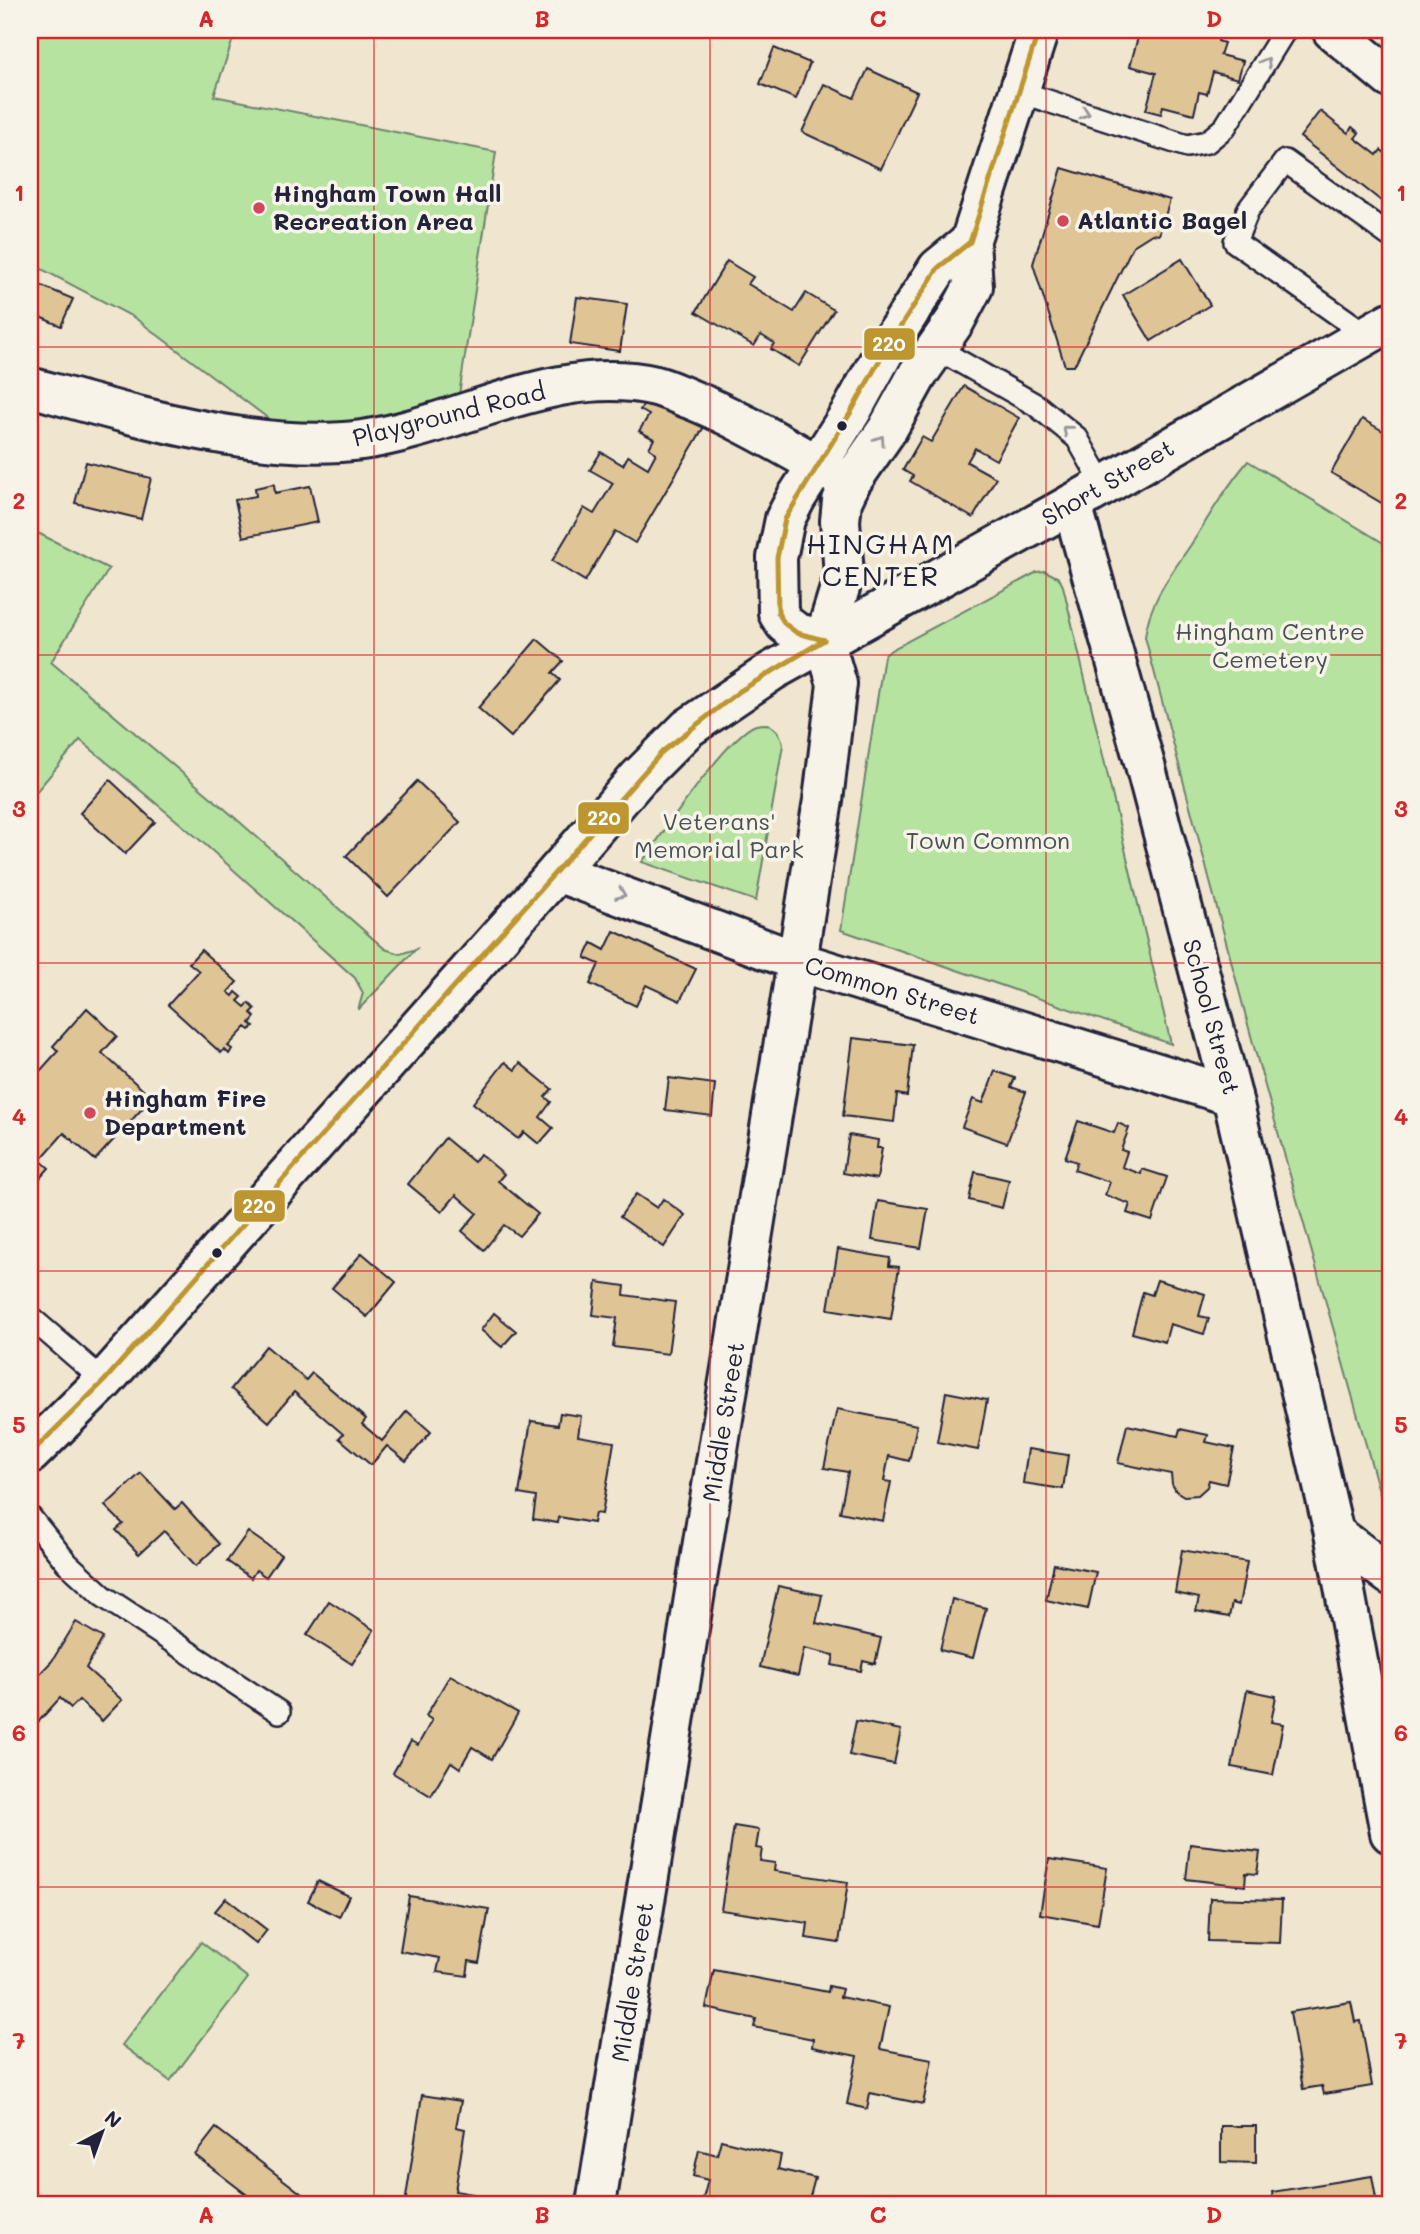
<svg xmlns="http://www.w3.org/2000/svg" width="1420" height="2234" font-family="Mali,sans-serif">
	<style>
		.green { fill: #b7e3a1; stroke: #6c826e; stroke-width: 2 }
		.building { fill: #dfc595; stroke: #22223b; stroke-width: 2 }
		.lines { fill: none; stroke-linecap: round; stroke-linejoin: round }
		.lane-casing { stroke: #22223b; stroke-width: 26 }
		.street-casing { stroke: #22223b; stroke-width: 44 }
		.secondary-casing { stroke: #22223b; stroke-width: 44 }
		.lane { stroke: #f7f3e8; stroke-width: 21 }
		.street { stroke: #f7f3e8; stroke-width: 38 }
		.secondary { stroke: #f7f3e8; stroke-width: 38 }
		.bus-1-casing { stroke: #f7f3e8; stroke-width: 10 }
		.bus-1 { stroke: #bd9630; stroke-width: 5 }
		.oneway { stroke: #97959a }
		.grid { fill: none; stroke: #d62828; stroke-width: 2; stroke-opacity: 0.55 }
		.poi-dot { fill: #d1495b; stroke: #f7f3e8; stroke-width: 2.5 }
		.bus-dot { fill: #22223b; stroke: #f7f3e8; stroke-width: 2.5 }
		.labels { text-anchor: middle; stroke-width: 7; stroke-linejoin: round; paint-order: stroke }
		.poi-label { font-size: 24px; font-weight: bold; fill: #22223b; stroke: #f7f3e8; text-anchor: start }
		.street-label { font-size: 24px; fill: #22223b; stroke: #f7f3e8 }
		.park-label { font-size: 24px; fill: #475254; stroke: #f7f3e8 }
		.quarter-label { font-size: 28px; letter-spacing: 2px; fill: #22223b; stroke: #f7f3e8 }
		.line-badge { stroke: #f7f3e8; stroke-width: 2.5 }
		.badge-label { font-size: 19px; text-anchor: middle; font-weight: bold; fill: #fff }
		.neatline { fill: none; stroke: #d62828; stroke-width: 2.5 }
		.grid-label { font-size: 23px; text-anchor: middle; font-weight: bold; fill: #d62828 }
	</style>
	<rect width="100%" height="100%" fill="#f0e5cf"/>
	<filter id="ink" filterUnits="userSpaceOnUse"><feTurbulence type="fractalNoise" baseFrequency=".0143" numOctaves="2"/><feDisplacementMap in="SourceGraphic" scale="14" xChannelSelector="R" yChannelSelector="G"/><feConvolveMatrix kernelMatrix="1 2 1 2 8 2 1 2 1" color-interpolation-filters="sRGB"/></filter>
	<g filter="url(#ink)">
		<!-- green -->
		<g class="green">
			<path d="M30,30H236L214,96L496,152L459,395L361,421L277,425L135,318L30,263Z"/>
			<path d="M1248,461L1390,547V1530L1254,1047L1145,637C1149,599 1176,568 1196,537C1212,511 1228,485 1248,461Z"/>
			<path d="M30,529L109,569L51,662L226,810L385,949L400,954L416,949L358,1010L363,993L355,978L200,840L80,740L30,799Z"/>
			<path d="M1045,571L1059,578L1063,586L1171,1044L841,930L884,656L891,650L1037,572Z"/>
			<path d="M767,724C777,729 781,734 783,745L756,901L642,862C663,834 727,735 756,725C760,724 764,724 767,724Z"/>
			<path d="M201,1942L248,1978L170,2081L122,2045Z"/>
		</g>
		<!-- building -->
		<g class="building">
			<path d="M1140,30H1221L1218,41L1224,43L1220,55L1243,61L1238,79L1213,72L1207,94L1199,92L1194,114L1163,106L1161,114L1146,110L1156,73L1130,66Z"/>
			<path d="M774,48L810,63L796,99L760,84Z"/>
			<path d="M868,69L917,92L881,169L802,132L824,84L854,98Z"/>
			<path d="M1320,111L1348,133L1352,127L1359,133L1355,138L1377,155L1381,150L1389,156L1385,161L1390,166V208L1300,137Z"/>
			<path d="M1062,168L1170,200L1159,235L1152,234L1133,246L1074,366H1065L1033,264Z"/>
			<path d="M1182,259L1210,305L1151,341L1123,295Z"/>
			<path d="M727,261L753,277L748,284L794,312L806,293L834,310L799,366L771,349L774,343L761,335L754,346L696,312Z"/>
			<path d="M30,281L73,299L61,326L30,313Z"/>
			<path d="M577,297L627,304L620,351L570,344Z"/>
			<path d="M964,386L1019,418L996,460L975,448L967,462L996,478L973,518L910,481L913,476L903,470L922,437L931,442Z"/>
			<path d="M652,392L705,425L635,543L615,531L585,581L552,561L584,508L594,514L613,483L590,470L601,452L623,465L628,456L648,468L656,453L649,448L654,439L639,431L649,415L640,410Z"/>
			<path d="M1362,419L1390,435V508L1331,473Z"/>
			<path d="M86,462L151,478L141,519L75,503Z"/>
			<path d="M274,484L275,493L310,486L318,522L243,537L235,500L256,496L255,488Z"/>
			<path d="M537,639L563,661L552,673L560,680L511,737L478,708Z"/>
			<path d="M110,780L155,822L125,854L80,813Z"/>
			<path d="M417,781L460,822L388,897L346,856Z"/>
			<path d="M614,931L696,969L680,1001L646,985L636,1006L590,984L599,964L585,958L592,943L605,950Z"/>
			<path d="M201,950L237,982L228,992L233,996L236,992L242,997L238,1001L245,1007L249,1003L255,1009L251,1013L255,1017L250,1023L254,1026L250,1030L246,1027L228,1046L232,1049L229,1054L224,1049L221,1053L168,1005L199,971L189,963Z"/>
			<path d="M87,1008L117,1036L102,1053L152,1098L95,1160L64,1133L40,1160L49,1168L30,1189V1082L58,1051L53,1046Z"/>
			<path d="M853,1038L913,1045L907,1096L897,1094L894,1122L843,1116Z"/>
			<path d="M505,1062L515,1070L520,1063L552,1089L545,1097L551,1102L540,1117L553,1128L539,1144L524,1132L518,1139L473,1103Z"/>
			<path d="M995,1071L1015,1078L1011,1087L1026,1092L1007,1143L962,1127L973,1099L983,1103Z"/>
			<path d="M669,1078L715,1084L712,1116L665,1110Z"/>
			<path d="M1078,1121L1114,1133L1118,1123L1129,1128L1121,1150L1127,1152L1122,1167L1141,1174L1142,1169L1167,1177L1152,1221L1127,1213L1130,1204L1105,1195L1110,1182L1074,1170L1077,1162L1065,1158Z"/>
			<path d="M849,1135L878,1140L877,1148H882L877,1179L843,1173Z"/>
			<path d="M445,1138L474,1162L480,1154L504,1174L498,1181L538,1214L519,1236L504,1225L484,1250L462,1231L477,1213L456,1195L442,1212L408,1184Z"/>
			<path d="M975,1172L1009,1180L1002,1208L969,1200Z"/>
			<path d="M636,1194L657,1208L663,1199L685,1215L664,1247L620,1217Z"/>
			<path d="M878,1201L928,1209L921,1248L872,1240Z"/>
			<path d="M838,1249L890,1258L889,1266L899,1267L891,1319L828,1309Z"/>
			<path d="M362,1253L396,1282L367,1317L332,1288Z"/>
			<path d="M1157,1280L1205,1294L1199,1316L1209,1318L1204,1334L1170,1324L1165,1342L1132,1333L1143,1292L1152,1295Z"/>
			<path d="M597,1282L625,1286L624,1295L675,1302L668,1354L613,1347L617,1318L593,1315Z"/>
			<path d="M494,1313L516,1331L502,1347L481,1330Z"/>
			<path d="M266,1346L306,1380L312,1373L366,1419L362,1424L382,1441L407,1411L431,1432L406,1461L387,1446L371,1465L339,1438L343,1434L294,1392L269,1422L231,1389Z"/>
			<path d="M946,1392L987,1400L978,1450L937,1442Z"/>
			<path d="M837,1409L917,1425L909,1461L889,1456L884,1481L891,1482L883,1521L840,1512L848,1472L824,1468Z"/>
			<path d="M560,1413L581,1416L578,1436L614,1442L602,1514L595,1513L593,1523L559,1517L558,1523L533,1519L536,1497L519,1494L531,1421L558,1425Z"/>
			<path d="M1127,1425L1178,1436L1180,1429L1208,1435L1206,1442L1234,1448L1226,1484L1209,1480L1207,1487L1198,1495L1184,1496L1176,1491L1172,1484L1171,1474L1118,1463Z"/>
			<path d="M1028,1449L1068,1455L1063,1489L1023,1483Z"/>
			<path d="M141,1473L175,1509L182,1503L219,1544L196,1566L164,1531L139,1554L116,1530L123,1524L105,1506Z"/>
			<path d="M248,1532L281,1555L266,1577L256,1570L251,1578L227,1561Z"/>
			<path d="M1182,1550L1247,1562L1239,1605L1232,1603L1229,1617L1196,1611L1199,1598L1175,1593Z"/>
			<path d="M1054,1564L1096,1572L1088,1609L1046,1600Z"/>
			<path d="M778,1586L822,1595L816,1623L881,1638L875,1664L863,1661L861,1671L832,1665L834,1655L804,1648L798,1676L760,1667Z"/>
			<path d="M952,1599L986,1608L973,1658L940,1650Z"/>
			<path d="M329,1601L374,1630L352,1664L307,1635Z"/>
			<path d="M76,1622L103,1638L86,1668L122,1700L102,1721L79,1700L71,1708L60,1698L30,1731V1684L52,1661Z"/>
			<path d="M450,1675L518,1713L492,1759L472,1747L460,1768L451,1762L431,1796L393,1773L411,1741L418,1745L432,1720L426,1716Z"/>
			<path d="M1247,1690L1276,1696L1271,1722L1283,1724L1273,1775L1232,1767Z"/>
			<path d="M856,1721L901,1730L894,1764L849,1755Z"/>
			<path d="M734,1826L759,1830L756,1848L762,1849L760,1861L775,1863L774,1871L848,1882L839,1943L806,1938L808,1923L721,1910Z"/>
			<path d="M1190,1844L1260,1852L1257,1874L1246,1873L1245,1886L1186,1879Z"/>
			<path d="M1049,1859L1107,1868L1098,1924L1040,1914Z"/>
			<path d="M318,1881L349,1896L339,1917L308,1901Z"/>
			<path d="M409,1896L489,1909L479,1963L469,1961L467,1976L437,1972L440,1958L400,1951Z"/>
			<path d="M226,1898L267,1930L256,1944L215,1911Z"/>
			<path d="M1210,1898L1282,1900L1280,1943L1208,1941Z"/>
			<path d="M714,1970L828,1992L829,1986L842,1989L840,1997L889,2007L880,2049L932,2059L923,2104L870,2093L867,2109L847,2104L857,2056L812,2047L813,2039L754,2027L756,2019L706,2008Z"/>
			<path d="M1351,2002L1355,2022L1361,2021L1372,2086L1324,2094L1322,2086L1303,2089L1290,2012Z"/>
			<path d="M422,2095L461,2101L456,2127L465,2129L455,2191L473,2194L471,2204H405Z"/>
			<path d="M1221,2126H1256V2163L1221,2162Z"/>
			<path d="M216,2128L315,2204H259L195,2155Z"/>
			<path d="M721,2140L781,2155L778,2169L815,2178L808,2204H772L759,2201L758,2204L702,2203L708,2180L693,2176L699,2150L717,2155Z"/>
			<path d="M1372,2176L1377,2204H1274L1272,2192Z"/>
		</g>
		<g class="lines">
			<!-- lane casing -->
			<g class="lane-casing">
				<g id="lane">
					<path d="M1020,92L1187,146L1207,142L1225,127L1285,30"/>
					<path d="M1367,335L1235,242L1248,210L1285,161L1390,236"/>
					<path d="M936,348L1036,405L1077,438L1104,486"/>
					<path d="M30,1317L104,1381"/>
					<path d="M30,1517L67,1563L103,1596L279,1712"/>
				</g>
			</g>
			<!-- street casing -->
			<g class="street-casing">
				<g id="street">
					<path d="M30,387C128,414 259,454 362,440C459,426 556,363 656,386C668,389 679,395 690,399C744,421 794,452 845,480"/>
					<path d="M1072,504L1145,765L1232,1096L1334,1533L1390,1833"/>
					<path d="M557,872L799,962L1232,1096"/>
					<path d="M1334,1533L1390,1575"/>
				</g>
			</g>
			<!-- secondary casing -->
			<g class="secondary-casing">
				<g id="secondary">
					<path d="M1332,30L1390,78"/>
					<path d="M824,640L844,575L840,521L842,501L851,482L887,430L918,374L955,321L973,287L970,242L1039,30"/>
					<path d="M824,640L797,633L785,624L778,613L777,558L785,519L796,498L851,412L884,352L938,268L970,242"/>
					<path d="M30,1454L104,1381L557,872L638,778L688,728L772,671L1072,504L1390,322"/>
					<path d="M596,2204L823,800L837,684L824,640"/>
				</g>
			</g>
			<!-- lane -->
			<use href="#lane" class="lane"/>
			<!-- street -->
			<use href="#street" class="street"/>
			<!-- secondary -->
			<use href="#secondary" class="secondary"/>
			<!-- bus-1 casing -->
			<g class="bus-1-casing">
				<g id="bus-1">
					<path d="M824,640L797,633L785,624L778,613L777,558L785,519L851,412L884,352L938,268L970,242L1039,30"/>
					<path d="M30,1454L104,1381L663,751L740,691L824,640"/>
				</g>
			</g>
			<!-- bus-1 -->
			<use href="#bus-1" class="bus-1"/>
		</g>
		<!-- one-way arrows -->
		<defs><path id="oneway-chevron" d="M-2-3.5L2.5 0L-2 3.5" fill="none" stroke-width="1.6" stroke-linecap="round" stroke-linejoin="round" transform="scale(1.75)"/></defs>
		<g class="oneway">
			<use href="#oneway-chevron" transform="translate(1266 62) rotate(-60)"/>
			<use href="#oneway-chevron" transform="translate(1085 113) rotate(18)"/>
			<use href="#oneway-chevron" transform="translate(1067 430) rotate(-141)"/>
			<use href="#oneway-chevron" transform="translate(880 440) rotate(-56)"/>
			<use href="#oneway-chevron" transform="translate(621 894) rotate(21)"/>
		</g>
	</g>
	<!-- grid -->
	<path class="grid" d="M374,30V2204M710,30V2204M1046,30V2204M30,347H1390M30,655H1390M30,963H1390M30,1271H1390M30,1579H1390M30,1887H1390"/>
	<!-- markers -->
	<g class="poi-dot">
		<circle cx="259" cy="208" r="7"/>
		<circle cx="1063" cy="221" r="7"/>
		<circle cx="90" cy="1113" r="7"/>
	</g>
	<g class="bus-dot">
		<circle cx="842" cy="426" r="6"/>
		<circle cx="217" cy="1253" r="6"/>
	</g>
	<g class="labels">
		<!-- poi labels -->
		<g class="poi-label">
			<text x="273" y="202">Hingham Town Hall<tspan x="273" dy="28">Recreation Area</tspan></text>
			<text x="1077" y="229">Atlantic Bagel</text>
			<text x="104" y="1107">Hingham Fire<tspan x="104" dy="28">Department</tspan></text>
		</g>
		<!-- street labels -->
		<g class="street-label">
			<text transform="translate(449 415) rotate(-14)" y="8">Playground Road</text>
			<text transform="translate(1108 483) rotate(-30)" y="8">Short Street</text>
			<text transform="translate(892 991) rotate(17)" y="8">Common Street</text>
			<text transform="translate(1211 1017) rotate(75)" y="8">School Street</text>
			<text transform="translate(724 1422) rotate(-81)" y="8">Middle Street</text>
			<text transform="translate(633 1982) rotate(-81)" y="8">Middle Street</text>
		</g>
		<!-- park labels -->
		<g class="park-label">
			<text x="1270" y="640">Hingham Centre<tspan x="1270" dy="28">Cemetery</tspan></text>
			<text x="719" y="830">Veterans'<tspan x="719" dy="28">Memorial Park</tspan></text>
			<text x="988" y="849">Town Common</text>
		</g>
		<!-- quarter labels -->
		<g class="quarter-label">
			<text x="881" y="554">HINGHAM<tspan x="881" dy="32">CENTER</tspan></text>
		</g>
	</g>
	<g class="line-badge">
		<rect x="863" y="327" width="53" height="34" rx="7" fill="#bd9630"/>
		<rect x="577" y="801" width="53" height="34" rx="7" fill="#bd9630"/>
		<rect x="233" y="1189" width="53" height="34" rx="7" fill="#bd9630"/>
	</g>
	<g class="badge-label">
		<text x="889" y="351">220</text>
		<text x="604" y="825">220</text>
		<text x="259" y="1213">220</text>
	</g>
	<!-- margin -->
	<rect width="1420" height="2234" fill="none" stroke="#f7f3e8" stroke-width="77"/>
	<!-- north arrow -->
	<g transform="translate(102 2132) rotate(41)" stroke="#f7f3e8" stroke-width="5" paint-order="stroke">
	<path d="M0-5L12 26L0 18L-12 26Z" fill="#22223b"/>
	<text y="-10" font-size="19" font-weight="bold" text-anchor="middle" fill="#22223b">N</text>
	</g>
	<rect x="38" y="38" width="1344" height="2158" class="neatline"/>
	<g class="grid-label">
		<text x="206" y="27">A</text>
		<text x="542" y="27">B</text>
		<text x="878" y="27">C</text>
		<text x="1214" y="27">D</text>
		<text x="19" y="201">1</text>
		<text x="1401" y="201">1</text>
		<text x="19" y="509">2</text>
		<text x="1401" y="509">2</text>
		<text x="19" y="817">3</text>
		<text x="1401" y="817">3</text>
		<text x="19" y="1125">4</text>
		<text x="1401" y="1125">4</text>
		<text x="19" y="1433">5</text>
		<text x="1401" y="1433">5</text>
		<text x="19" y="1741">6</text>
		<text x="1401" y="1741">6</text>
		<text x="19" y="2049">7</text>
		<text x="1401" y="2049">7</text>
		<text x="206" y="2223">A</text>
		<text x="542" y="2223">B</text>
		<text x="878" y="2223">C</text>
		<text x="1214" y="2223">D</text>
	</g>
</svg>
